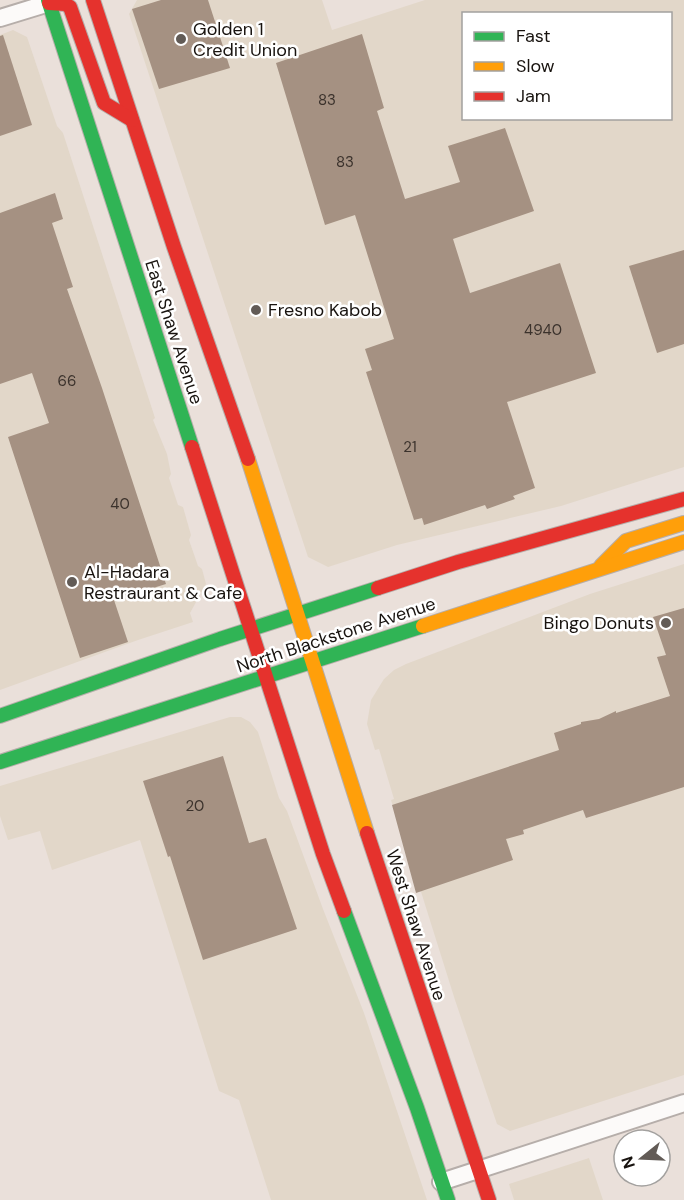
<svg xmlns="http://www.w3.org/2000/svg" width="684" height="1200" font-family="'DM Sans',sans-serif">
	<style>
		.commercial { fill: #e2d7c9; fill-rule: evenodd }
		.building { fill: #a59182 }
		.lines { fill: none; stroke-linecap: round; stroke-linejoin: round }
		.street-casing { stroke: #b6aeaa; stroke-width: 20 }
		.fast-casing { stroke: #b6aeaa; stroke-width: 16 }
		.slow-casing { stroke: #b6aeaa; stroke-width: 16 }
		.jam-casing { stroke: #b6aeaa; stroke-width: 16 }
		.street { stroke: #fcfaf9; stroke-width: 16 }
		.fast { stroke: #30b455; stroke-width: 14 }
		.slow { stroke: #ff9f0a; stroke-width: 14 }
		.jam { stroke: #e5322d; stroke-width: 14 }
		.poi-dot { fill: #625b56; stroke: #fff; stroke-width: 2 }
		.labels { text-anchor: middle; stroke-width: 5; stroke-linejoin: round; paint-order: stroke }
		.number-label { font-size: 15px; fill: #3b322c }
		.poi-label { font-size: 18px; fill: #18130f; stroke: #fff; text-anchor: start }
		.street-label { font-size: 18px; fill: #18130f; stroke: #fff }
	</style>
	<rect width="100%" height="100%" fill="#eae0da"/>
	<!-- commercial -->
	<g class="commercial">
		<path d="M137,0H322L332,30L425,0H684V467L561,506L397,545L328,567L308,557L129,14ZM464,14H670V118H464Z"/>
		<path d="M13,30L27,37L57,126L63,133L155,418L153,420L167,454L171,474L169,478L178,505L183,507L191,535L189,540L198,566L202,569L206,584L190,613L193,622L138,640L0,690V35Z"/>
		<path d="M684,564V1075L510,1131L497,1124L455,1000L417,879L415,878L391,800L394,799L379,749L375,750L367,724L371,700L384,679L394,670L406,664L590,594Z"/>
		<path d="M230,717H241L250,722L258,732L279,798L287,811L323,909L364,1013L427,1200H271L239,1100L219,1091L140,840L52,870L40,831L8,840L0,816V786Z"/>
		<path d="M589,1158L603,1200H514L509,1184Z"/>
	</g>
	<!-- building -->
	<g class="building">
		<path d="M161,0H208L230,68L159,89L132,9Z"/>
		<path d="M362,34L384,108L377,111L405,199L460,182L448,146L505,128L534,211L453,239L470,293L560,263L596,373L507,402L535,488L513,496L515,499L487,509L485,505L424,525L422,518L414,520L366,372L372,370L365,349L394,339L355,215L325,225L276,63Z"/>
		<path d="M3,35L32,125L0,136V36Z"/>
		<path d="M55,193L63,219L52,223L73,287L67,289L102,388L166,584L114,600L128,642L80,658L8,437L49,423L32,373L0,384V213Z"/>
		<path d="M684,250V344L657,353L629,266Z"/>
		<path d="M684,608V787L586,818L583,810L523,830L524,834L506,839L513,860L416,893L392,805L559,750L554,733L581,724V722L599,719L616,711V713L670,696L657,657L666,655L653,617Z"/>
		<path d="M223,756L249,843L266,838L297,929L203,960L170,856L168,857L143,781Z"/>
	</g>
	<g class="lines">
		<!-- street casing -->
		<g class="street-casing">
			<g id="street">
				<path d="M0,18L49,3"/>
				<path d="M441,1182L684,1103"/>
			</g>
		</g>
		<!-- fast casing -->
		<g class="fast-casing">
			<g id="fast">
				<path d="M48,0L192,447"/>
				<path d="M0,716L220,639L378,588"/>
				<path d="M0,762L423,626"/>
				<path d="M344,911L417,1108L448,1200"/>
			</g>
		</g>
		<!-- slow casing -->
		<g class="slow-casing">
			<g id="slow">
				<path d="M248,459L367,833"/>
				<path d="M601,566L626,541L684,523"/>
				<path d="M423,626L684,542"/>
			</g>
		</g>
		<!-- jam casing -->
		<g class="jam-casing">
			<g id="jam">
				<path d="M93,0L174,247L248,459"/>
				<path d="M49,3L65,4L70,7L104,103L132,120"/>
				<path d="M192,447L323,854L344,911"/>
				<path d="M378,588L458,562L684,499"/>
				<path d="M367,833L489,1200"/>
			</g>
		</g>
		<!-- street -->
		<use href="#street" class="street"/>
		<!-- fast -->
		<use href="#fast" class="fast"/>
		<!-- slow -->
		<use href="#slow" class="slow"/>
		<!-- jam -->
		<use href="#jam" class="jam"/>
	</g>
	<!-- markers -->
	<g class="poi-dot">
		<circle cx="181" cy="39" r="6"/>
		<circle cx="256" cy="310" r="6"/>
		<circle cx="72" cy="582" r="6"/>
		<circle cx="666" cy="623" r="6"/>
	</g>
	<g class="labels">
		<!-- number labels -->
		<g class="number-label">
			<text x="327" y="105">83</text>
			<text x="345" y="167">83</text>
			<text x="543" y="335">4940</text>
			<text x="67" y="386">66</text>
			<text x="410" y="452">21</text>
			<text x="120" y="509">40</text>
			<text x="195" y="811">20</text>
		</g>
		<!-- poi labels -->
		<g class="poi-label">
			<text x="193" y="35">Golden 1<tspan x="193" dy="21">Credit Union</tspan></text>
			<text x="268" y="316">Fresno Kabob</text>
			<text x="84" y="578">Al-Hadara<tspan x="84" dy="21">Restraurant &amp; Cafe</tspan></text>
			<text x="654" y="629" text-anchor="end">Bingo Donuts</text>
		</g>
		<!-- street labels -->
		<g class="street-label">
			<text transform="translate(174 332) rotate(72)" y="6">East Shaw Avenue</text>
			<text transform="translate(336 635) rotate(-18)" y="6">North Blackstone Avenue</text>
			<text transform="translate(416 925) rotate(72)" y="6">West Shaw Avenue</text>
		</g>
	</g>
	<!-- legend -->
	<rect x="462" y="12" width="210" height="108" fill="#ffffff" stroke="#a3a19f" stroke-width="1.5"/>
	<rect x="474" y="32" width="30" height="9" fill="#30b455" stroke="#a3a19f" stroke-width="1.5"/>
	<text x="516" y="42" font-size="18" fill="#18130f">Fast</text>
	<rect x="474" y="62" width="30" height="9" fill="#ff9f0a" stroke="#a3a19f" stroke-width="1.5"/>
	<text x="516" y="72" font-size="18" fill="#18130f">Slow</text>
	<rect x="474" y="92" width="30" height="9" fill="#e5322d" stroke="#a3a19f" stroke-width="1.5"/>
	<text x="516" y="102" font-size="18" fill="#18130f">Jam</text>
	<!-- north arrow -->
	<g transform="translate(642 1158) rotate(252)"><circle r="28" fill="#ffffff" stroke="#a3a19f" stroke-width="1.5"/>
	<path d="M0-4.5L10 22L0 15L-10 22Z" fill="#625b56"/>
	<text y="-9" font-size="16" font-weight="bold" text-anchor="middle" fill="#18130f">N</text>
	</g>
</svg>
